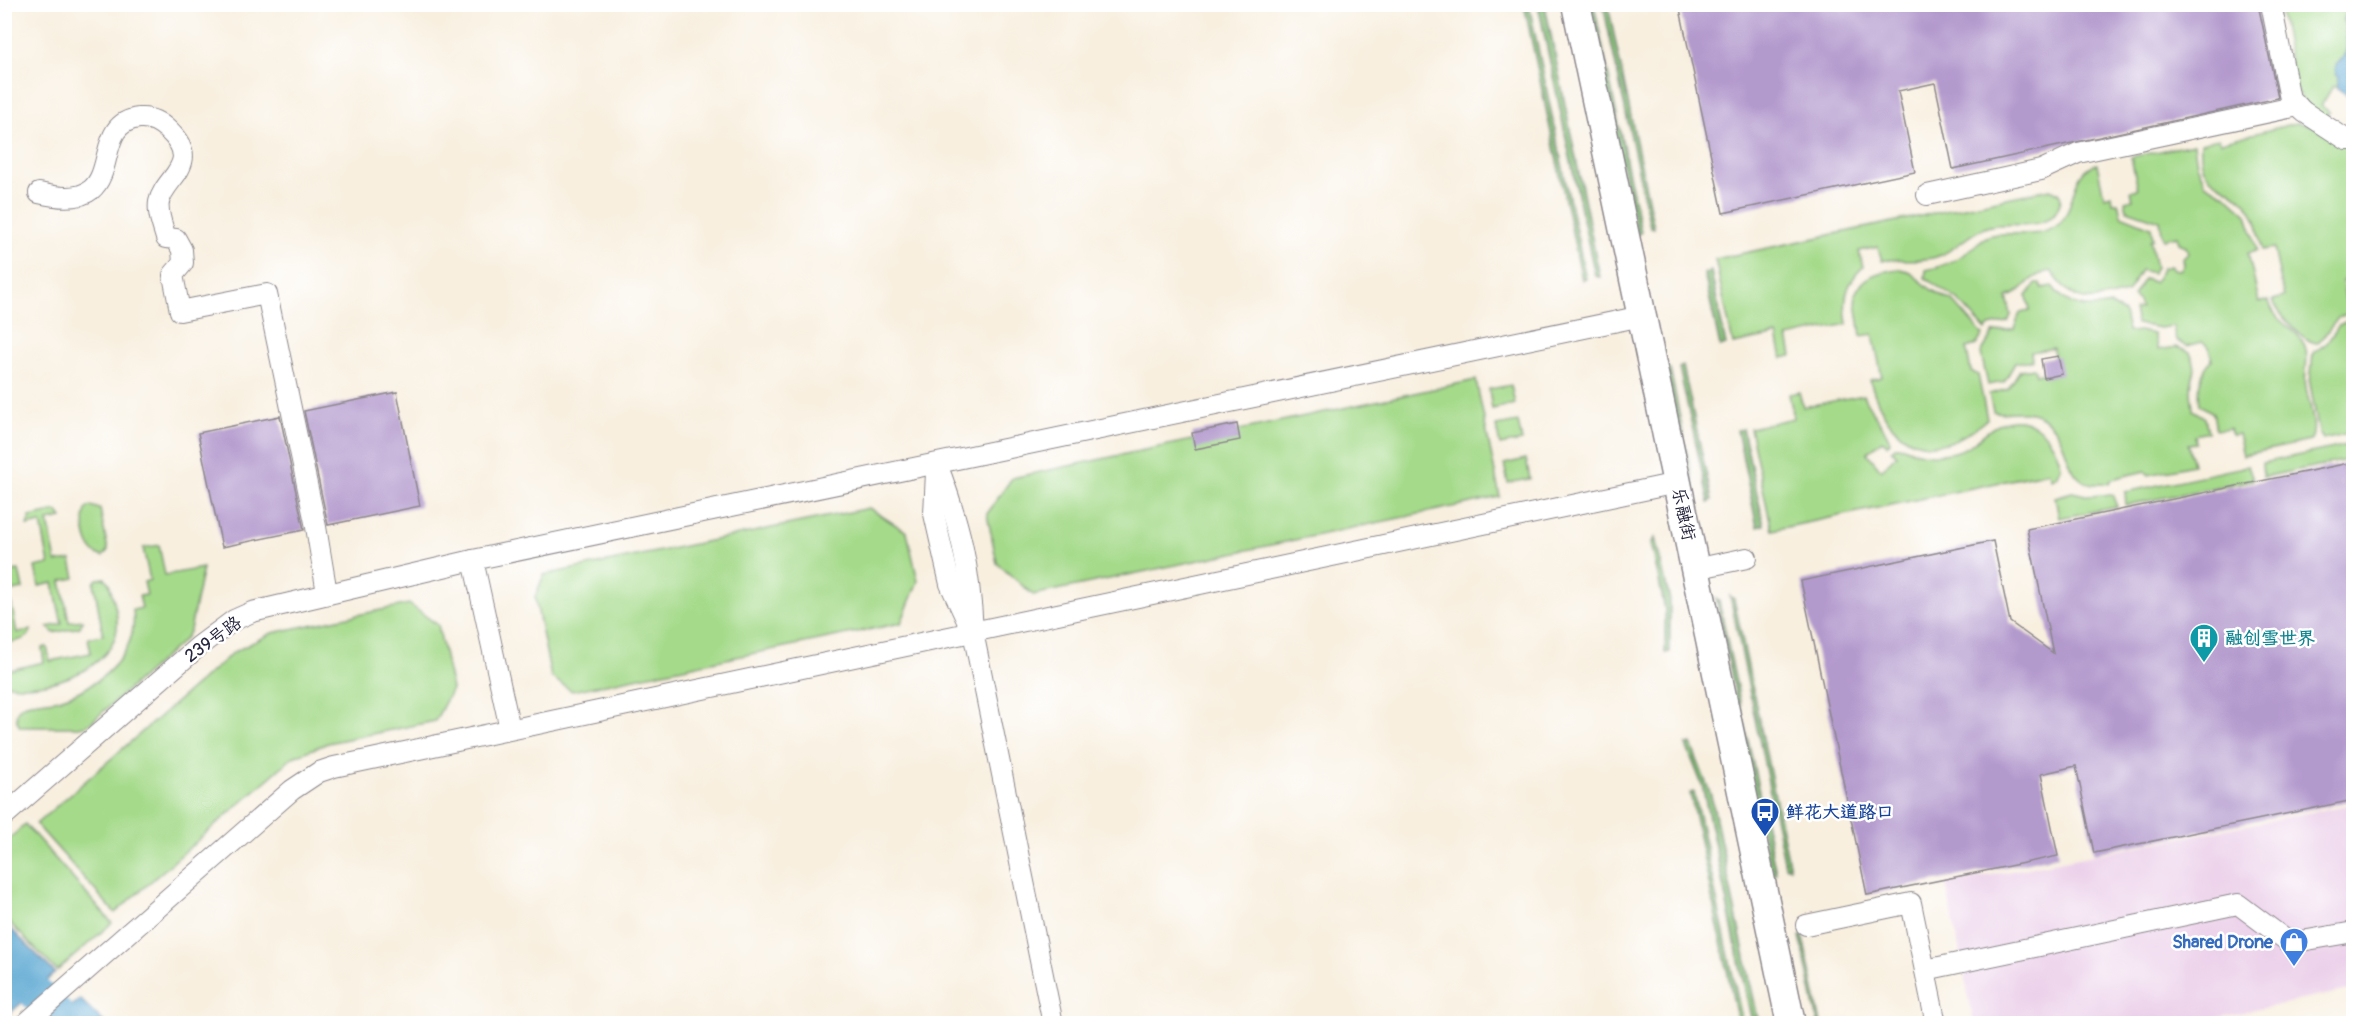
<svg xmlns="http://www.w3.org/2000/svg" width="2358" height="1028" font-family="Pangolin,'LXGW WenKai TC',sans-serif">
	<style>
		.built { fill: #ecd1ea }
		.green { fill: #a5da8a; stroke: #647e62; stroke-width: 1.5 }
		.forest { fill: #84ba76; stroke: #536e58; stroke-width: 1.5 }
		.water { fill: #56a5d0; stroke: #3c6486; stroke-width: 1.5 }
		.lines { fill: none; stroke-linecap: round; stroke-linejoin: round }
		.river { stroke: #56a5d0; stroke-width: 34 }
		.building { fill: #b39acd }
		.street-casing { stroke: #8d888d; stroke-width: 22 }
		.secondary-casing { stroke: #8d888d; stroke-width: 31 }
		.street { stroke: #fff; stroke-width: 20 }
		.secondary { stroke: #fff; stroke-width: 28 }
		.labels { text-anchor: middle; stroke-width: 5; stroke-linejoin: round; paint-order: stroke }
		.street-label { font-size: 18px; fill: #22223b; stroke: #fff }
		.culture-label { font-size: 18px; font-weight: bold; fill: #0d838f; stroke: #fff; text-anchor: start }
		.transit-label { font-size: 18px; font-weight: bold; fill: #164399; stroke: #fff; text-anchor: start }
		.shop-label { font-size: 18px; font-weight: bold; fill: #366cbe; stroke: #fff; text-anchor: end }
	</style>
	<rect width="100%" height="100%" fill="#fff"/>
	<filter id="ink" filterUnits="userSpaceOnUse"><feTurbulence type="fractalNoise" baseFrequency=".0167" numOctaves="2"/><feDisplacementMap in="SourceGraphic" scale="12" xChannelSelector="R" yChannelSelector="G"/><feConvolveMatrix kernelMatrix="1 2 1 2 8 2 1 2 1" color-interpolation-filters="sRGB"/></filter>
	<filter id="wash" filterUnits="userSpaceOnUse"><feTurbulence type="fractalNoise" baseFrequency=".008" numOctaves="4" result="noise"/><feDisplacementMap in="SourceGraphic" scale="24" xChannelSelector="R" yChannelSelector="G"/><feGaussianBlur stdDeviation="1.35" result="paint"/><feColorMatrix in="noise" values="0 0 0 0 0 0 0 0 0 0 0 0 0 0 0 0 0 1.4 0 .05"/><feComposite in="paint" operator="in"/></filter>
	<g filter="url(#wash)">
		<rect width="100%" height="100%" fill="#f8efdf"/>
		<!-- built -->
		<path class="built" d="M2353,804V989L2192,1023H1974L1946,884Z"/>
		<!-- green -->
		<g class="green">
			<path d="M2279,5H2338L2347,11L2343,21L2350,45L2343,59L2337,88L2333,86L2321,106L2330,112L2324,120L2309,109L2296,91Z"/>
			<path d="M2296,123L2311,125L2353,146L2354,232L2349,242L2350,278L2342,281L2348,313L2338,318L2318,343C2304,343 2277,313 2273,300L2284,297L2274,248L2262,250C2259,233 2257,214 2245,202C2222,179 2198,187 2201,143L2218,138L2221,142Z"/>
			<path d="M2194,144L2197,165L2205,183L2226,195L2247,214L2257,251L2248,253L2259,302L2269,301C2275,325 2298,328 2305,346C2310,361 2303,373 2306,387C2308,402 2319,429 2310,441L2243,455L2238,434L2232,435L2230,428L2216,430L2213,413L2200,405C2198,389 2200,371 2212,360L2209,347L2202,342L2187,346L2176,341L2173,326L2160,328L2137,324L2134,310L2141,308L2139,301L2133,296L2144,279L2154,282L2163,268L2171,266L2172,269L2180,270L2184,265L2183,257L2188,253L2186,246L2179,243L2177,236L2163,239L2160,221L2127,210L2125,201L2133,199L2131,191L2138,189L2131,157Z"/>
			<path d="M2097,164L2104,197L2112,195L2113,202H2118L2121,215L2151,227L2153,239L2150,240L2156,267L2152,273L2141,270L2127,293C2085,302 2078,307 2051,271C2023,277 2028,291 2007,297L2011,315L2008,322L1989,326L1986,330L1958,300L1925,278L1926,270C1940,267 1953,262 1965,254C1974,248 1980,238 1991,235C2014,230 2039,241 2059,224C2077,208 2069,170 2097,164Z"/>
			<path d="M2050,189L2059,193L2061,199C2053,237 2013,219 1987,227C1967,233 1956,251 1936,257C1917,263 1900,257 1882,261L1878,247L1859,251L1863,267C1845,284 1843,301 1847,324L1788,337L1792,356L1782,358L1777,335L1733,344L1715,259Z"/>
			<path d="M1900,269L1908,271L1932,290L1954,302L1983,335L1976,345L1966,348L1971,371L1978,375L1987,419C1932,466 1889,447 1870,380L1882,377L1873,334L1861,336L1855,294C1864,275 1880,271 1900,269Z"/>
			<path d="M2036,284H2041L2042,288L2052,286C2068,308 2086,310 2111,305L2124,313L2128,332L2139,331L2154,334L2158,350L2176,347L2190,352C2200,375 2191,371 2191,390C2191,397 2193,404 2193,410L2205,418L2208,432L2195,435L2196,443L2188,444L2193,465L2149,475L2145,471L2112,479L2109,483C2058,493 2077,440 2043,418C2022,405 2006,417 1993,411L1989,394L2008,389L2020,370L2034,368L2036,375L2057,371L2053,348L2031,352L2032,360L2015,363L2004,382L1988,385L1981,353L1993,333L2014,329L2020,313L2030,311L2027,296Z"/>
			<path d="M2350,320L2354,322L2353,432L2323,439L2319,433L2310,384L2313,353L2327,343L2339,325Z"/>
			<path d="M1476,380L1500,497L1033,595L997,563L987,514L1012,478Z"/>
			<path d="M1511,385L1515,404L1492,409L1489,389Z"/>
			<path d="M1799,392L1803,407L1863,395C1869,410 1888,430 1890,442L1887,445L1882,440L1867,453L1881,470L1897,455L1892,450L1896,446C1903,445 1907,449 1913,451C1926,455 1942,455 1955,452C1971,448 1981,435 1994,427C2026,406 2054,435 2061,466L2056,477L2051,479L2049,472L1772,530L1750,428L1794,418L1789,394Z"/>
			<path d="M1518,422L1522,441L1500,445L1496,426Z"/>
			<path d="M2353,444V459L2263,477L2262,463Z"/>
			<path d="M1526,459L1530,479L1508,483L1504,464Z"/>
			<path d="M2248,466L2253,480L2126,505L2125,492Z"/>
			<path d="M2072,492L2090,496L2112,494L2117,507L2059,518L2055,497Z"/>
			<path d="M91,506L100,509L108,550L103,556C86,555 80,521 87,508Z"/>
			<path d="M869,508L907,532L918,581L901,623L572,691L551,677L535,597L544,575Z"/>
			<path d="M57,511L62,518L48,521L56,562L71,560L75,578L61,581L69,622L83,620L80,627L54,633L47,627L62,624L53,583L39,586L35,567L49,564L41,523L27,526L30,517Z"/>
			<path d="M159,545L165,575L203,568L190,630L185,639L88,725L79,727H20C15,719 15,711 23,705C34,701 47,702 59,699C99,687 139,655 133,610L142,608L139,596L147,595L144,582L150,580L143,548Z"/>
			<path d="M19,570L23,589L9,592L17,633L31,630C29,641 14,641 5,643V636L10,634L5,609V572Z"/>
			<path d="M105,578L109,583C113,599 120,617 116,634C105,674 40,692 5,684V671L44,662L42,648L47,647L50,661L91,653L88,638L103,635L94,583L97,579Z"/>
			<path d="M409,604L438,625L452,689L435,721L328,743L293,757L115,913L36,824L234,652L272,633Z"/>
			<path d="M25,824L112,923L57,971L5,918V843Z"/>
		</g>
		<!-- forest -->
		<g class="forest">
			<path d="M1524,5H1529L1586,279L1582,280Z"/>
			<path d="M1538,5H1545L1600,277L1595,276Z"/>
			<path d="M1587,5H1594L1641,232L1637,235Z"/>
			<path d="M1603,5H1608L1654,228L1650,227Z"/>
			<path d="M1711,271L1726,345L1720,347L1704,273Z"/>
			<path d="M1683,366L1712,500L1709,503L1679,368Z"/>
			<path d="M1665,367L1670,369L1698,506L1695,507Z"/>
			<path d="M1743,429L1764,525L1757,527L1737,430Z"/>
			<path d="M1655,538L1670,600V652L1665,653V610L1651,543Z"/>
			<path d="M1730,596L1734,599L1790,868L1785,866Z"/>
			<path d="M1716,598L1719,601L1776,873L1771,877Z"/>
			<path d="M1691,744L1711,795L1759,1023H1752L1702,785L1686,745Z"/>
			<path d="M1694,792L1743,1023H1738L1690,793Z"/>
			<path d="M1800,936H1803L1821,1023H1818Z"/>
		</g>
		<!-- water -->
		<g class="water">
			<path d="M2347,11L2353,15V99L2337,88L2339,76L2336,74V65C2358,45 2338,35 2347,11Z"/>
			<path d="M5,923L55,973L8,1015L5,1012L11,1006L5,1000Z"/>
			<path d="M80,999L105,1023H52Z"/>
		</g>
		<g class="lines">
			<!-- river -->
			<path class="river" d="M4,962L67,1024"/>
		</g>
		<g id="blocks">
			<!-- building -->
			<g class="building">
				<path d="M1679,4H2258L2278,98L1953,169L1935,83L1898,91L1915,172L1723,213Z"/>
				<path d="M2058,356L2062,374L2044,378L2041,359Z"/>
				<path d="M397,392L420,506L328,525L304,411Z"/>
				<path d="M280,416L304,530L222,547L198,433Z"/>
				<path d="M1237,424L1240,440L1195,449L1192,433Z"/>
				<path d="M2354,462V800L2094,853L2076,766L2041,774L2058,856L1867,895L1801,581L1993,541L2010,622L2053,653L2027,529Z"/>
			</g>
		</g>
	</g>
	<g filter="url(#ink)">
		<use href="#blocks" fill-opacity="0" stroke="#8d888d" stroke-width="1.5"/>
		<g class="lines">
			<!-- street casing -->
			<g class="street-casing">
				<g id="street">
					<path d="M2271,4L2290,99L2304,112L2347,140H2354"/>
					<path d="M39,193C135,217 83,124 139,118C151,117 160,122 168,130C204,164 164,177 159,202C157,213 163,227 166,238L176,239L182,250L183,263L173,275L180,311L267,294L316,527L327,593"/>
					<path d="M1927,195L2041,170L2078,153L2298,106"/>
					<path d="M937,464C960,524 970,567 973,632L1053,1024"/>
					<path d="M936,472L934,514L950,584L968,623"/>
					<path d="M473,560L510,729"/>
					<path d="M1695,569L1747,558"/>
					<path d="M4,816L199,646L234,620L252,612L473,560L1642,316"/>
					<path d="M1806,925L1911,903L1936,1024"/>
					<path d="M1925,970L2238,904L2290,943L2354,932"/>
					<path d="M25,1024L292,790L319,772L334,767L1677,483"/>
				</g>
			</g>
			<!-- secondary casing -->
			<g class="secondary-casing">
				<path id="secondary" d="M1576,4L1791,1024"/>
			</g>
			<!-- street -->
			<use href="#street" class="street"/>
			<!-- secondary -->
			<use href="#secondary" class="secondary"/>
		</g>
	</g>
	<!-- icons -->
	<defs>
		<g id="building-pin" transform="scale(1.5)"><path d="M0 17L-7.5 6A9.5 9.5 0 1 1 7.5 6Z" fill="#0f9aa8" stroke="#fff"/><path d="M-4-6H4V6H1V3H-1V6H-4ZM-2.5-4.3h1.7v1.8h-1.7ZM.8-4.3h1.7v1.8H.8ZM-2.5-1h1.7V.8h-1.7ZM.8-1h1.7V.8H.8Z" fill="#fff"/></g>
		<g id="bus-pin" transform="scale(1.5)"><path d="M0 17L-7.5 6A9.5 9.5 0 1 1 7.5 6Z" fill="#1a4fb4" stroke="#fff"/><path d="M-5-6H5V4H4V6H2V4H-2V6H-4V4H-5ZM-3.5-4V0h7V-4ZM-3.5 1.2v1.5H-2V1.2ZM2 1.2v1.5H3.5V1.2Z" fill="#fff"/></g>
		<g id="shop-pin" transform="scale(1.5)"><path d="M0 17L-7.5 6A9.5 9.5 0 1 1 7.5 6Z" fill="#3f7fe0" stroke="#fff"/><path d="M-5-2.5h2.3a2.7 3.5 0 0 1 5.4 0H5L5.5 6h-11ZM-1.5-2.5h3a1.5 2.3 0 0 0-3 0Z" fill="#fff"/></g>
	</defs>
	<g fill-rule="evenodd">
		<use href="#building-pin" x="2204" y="638"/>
		<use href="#bus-pin" x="1765" y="812"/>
		<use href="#shop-pin" x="2294" y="942"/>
	</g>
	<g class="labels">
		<!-- street labels -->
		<g class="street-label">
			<text transform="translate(1684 514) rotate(78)" y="6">乐融街</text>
			<text transform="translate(213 639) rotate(-36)" y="6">239号路</text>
		</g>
		<!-- culture labels -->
		<g class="culture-label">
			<text x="2225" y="644">融创雪世界</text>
		</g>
		<!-- transit labels -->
		<g class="transit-label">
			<text x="1786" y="818">鲜花大道路口</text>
		</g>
		<!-- shop labels -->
		<g class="shop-label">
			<text x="2273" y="948">Shared Drone</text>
		</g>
	</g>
	<!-- margin -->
	<rect width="2358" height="1028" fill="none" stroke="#fff" stroke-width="24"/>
</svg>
